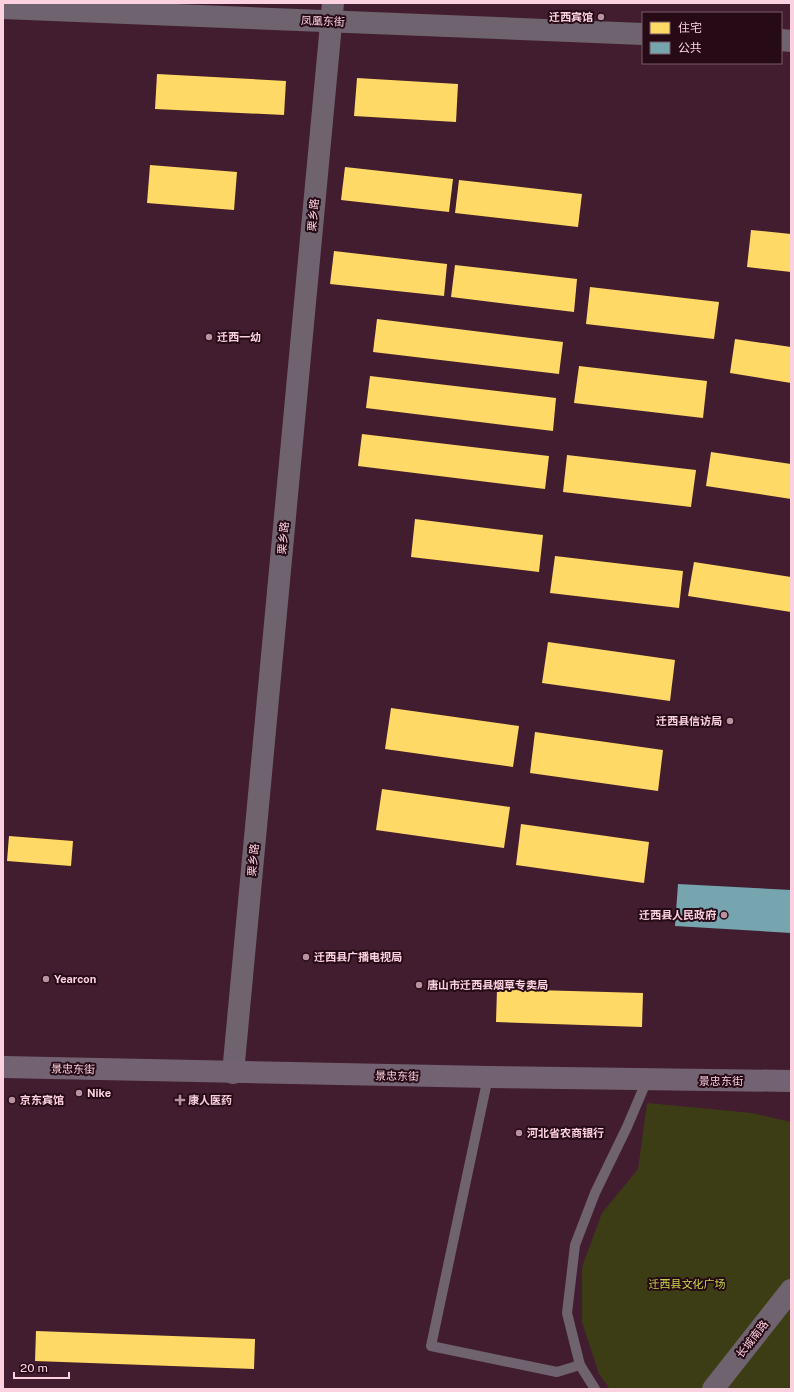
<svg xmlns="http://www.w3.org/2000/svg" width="794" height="1392" font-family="'Public Sans','Noto Sans SC',sans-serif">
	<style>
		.green { fill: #3d3d15 }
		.homes { fill: #ffd966 }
		.public { fill: #76a5af }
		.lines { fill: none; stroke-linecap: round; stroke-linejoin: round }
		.service { stroke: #6e636f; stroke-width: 10 }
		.tertiary { stroke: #6e636f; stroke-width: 22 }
		.secondary { stroke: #736372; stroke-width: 22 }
		.poi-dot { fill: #ba91a1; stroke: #260a16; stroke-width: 1.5 }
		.labels { text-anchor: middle; stroke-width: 4; stroke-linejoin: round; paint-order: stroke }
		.poi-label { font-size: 11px; font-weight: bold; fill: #fbd0df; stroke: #260a16; text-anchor: start }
		.street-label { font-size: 11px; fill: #fbd0df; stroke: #260a16 }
		.park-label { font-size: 11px; fill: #c7d746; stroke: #260a16 }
	</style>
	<rect width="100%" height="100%" fill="#421d2f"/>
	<!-- green -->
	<path class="green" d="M647,1103L752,1113L791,1122V1389H610L599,1374L582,1322V1267L602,1213L638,1169Z"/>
	<!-- homes -->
	<g class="homes">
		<path d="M157,74L286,81L284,115L155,109Z"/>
		<path d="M357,78L458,84L456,122L354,116Z"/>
		<path d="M150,165L237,172L234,210L147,203Z"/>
		<path d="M345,167L453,179L449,212L341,200Z"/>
		<path d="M459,180L582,194L578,227L455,213Z"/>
		<path d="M751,230L791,234V272L747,267Z"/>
		<path d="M334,251L447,264L444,296L330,284Z"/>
		<path d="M455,265L577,279L574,312L451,297Z"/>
		<path d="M590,287L719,302L714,339L586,324Z"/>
		<path d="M377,319L563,342L559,374L373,352Z"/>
		<path d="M735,339L791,347V383L730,373Z"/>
		<path d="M579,366L707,381L703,418L574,403Z"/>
		<path d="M370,376L556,398L553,431L366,408Z"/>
		<path d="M362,434L549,456L545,489L358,466Z"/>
		<path d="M711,452L791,464V499L706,486Z"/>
		<path d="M567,455L696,470L691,507L563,492Z"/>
		<path d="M415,519L543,535L539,572L411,557Z"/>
		<path d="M555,556L683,571L679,608L550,593Z"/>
		<path d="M694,562L791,577V612L688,596Z"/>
		<path d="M548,642L675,660L670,701L542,683Z"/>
		<path d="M391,708L519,726L513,767L385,749Z"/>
		<path d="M535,732L663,750L658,791L530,773Z"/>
		<path d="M382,789L510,807L504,848L376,830Z"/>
		<path d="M521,824L649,842L644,883L516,865Z"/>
		<path d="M9,836L73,841L71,866L7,861Z"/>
		<path d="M497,989L643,993L642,1027L496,1022Z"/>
		<path d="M36,1331L255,1339L254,1369L35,1361Z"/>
	</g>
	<!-- public -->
	<path class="public" d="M678,884L791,890V933L675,926Z"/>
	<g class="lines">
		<!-- service -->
		<g class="service">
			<path d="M488,1077L431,1346L557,1372L580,1365"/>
			<path d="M595,1389L580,1365L567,1313L575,1245L595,1193L627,1127L647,1080"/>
		</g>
		<!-- tertiary -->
		<g class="tertiary">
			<path d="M3,8L643,34"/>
			<path d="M781,40L791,41"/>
			<path d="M233,1073L333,3"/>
			<path d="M713,1389L791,1290"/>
		</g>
		<!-- secondary -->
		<path class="secondary" d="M3,1067L488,1077L791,1081"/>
	</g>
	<!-- markers -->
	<g class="poi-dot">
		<circle cx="601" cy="17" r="4"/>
		<circle cx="209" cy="337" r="4"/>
		<circle cx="730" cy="721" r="4"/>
		<circle cx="724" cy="915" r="4"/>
		<circle cx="306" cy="957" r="4"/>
		<circle cx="46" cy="979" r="4"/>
		<circle cx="419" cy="985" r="4"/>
		<circle cx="79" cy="1093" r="4"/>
		<circle cx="12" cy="1100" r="4"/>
		<path d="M178 1094h4v4h4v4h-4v4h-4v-4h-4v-4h4z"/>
		<circle cx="519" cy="1133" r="4"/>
	</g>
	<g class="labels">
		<!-- poi labels -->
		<g class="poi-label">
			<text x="593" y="21" text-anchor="end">迁西宾馆</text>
			<text x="217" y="341">迁西一幼</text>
			<text x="722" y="725" text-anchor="end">迁西县信访局</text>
			<text x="716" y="919" text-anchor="end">迁西县人民政府</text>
			<text x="314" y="961">迁西县广播电视局</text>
			<text x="54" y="983">Yearcon</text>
			<text x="427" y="989">唐山市迁西县烟草专卖局</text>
			<text x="87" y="1097">Nike</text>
			<text x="20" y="1104">京东宾馆</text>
			<text x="188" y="1104">康人医药</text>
			<text x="527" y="1137">河北省农商银行</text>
		</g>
		<!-- street labels -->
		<g class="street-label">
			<text transform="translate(323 21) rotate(2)" y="4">凤凰东街</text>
			<text transform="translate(313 215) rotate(-85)" y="4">栗乡路</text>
			<text transform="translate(283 538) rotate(-85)" y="4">栗乡路</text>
			<text transform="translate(253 860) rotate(-85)" y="4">栗乡路</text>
			<text transform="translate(73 1069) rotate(1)" y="4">景忠东街</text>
			<text transform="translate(397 1076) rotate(1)" y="4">景忠东街</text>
			<text x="721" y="1085">景忠东街</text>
			<text transform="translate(752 1339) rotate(-52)" y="4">长城南路</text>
		</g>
		<!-- park labels -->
		<g class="park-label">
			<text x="687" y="1288">迁西县文化广场</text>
		</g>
	</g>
	<!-- border -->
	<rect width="794" height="1392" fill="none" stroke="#fbd0df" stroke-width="8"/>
	<!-- legend -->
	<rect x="642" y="12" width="140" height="52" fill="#260a16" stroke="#7b5966"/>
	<rect x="650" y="22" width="20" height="12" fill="#ffd966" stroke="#7b5966"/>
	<text x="678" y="32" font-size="12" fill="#fbd0df">住宅</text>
	<rect x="650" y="42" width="20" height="12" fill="#76a5af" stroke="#7b5966"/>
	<text x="678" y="52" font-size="12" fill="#fbd0df">公共</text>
	<!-- scale -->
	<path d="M14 1372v6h55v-6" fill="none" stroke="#fbd0df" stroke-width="2"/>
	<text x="20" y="1372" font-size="12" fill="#fbd0df" stroke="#260a16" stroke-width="3" paint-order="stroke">20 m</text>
</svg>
